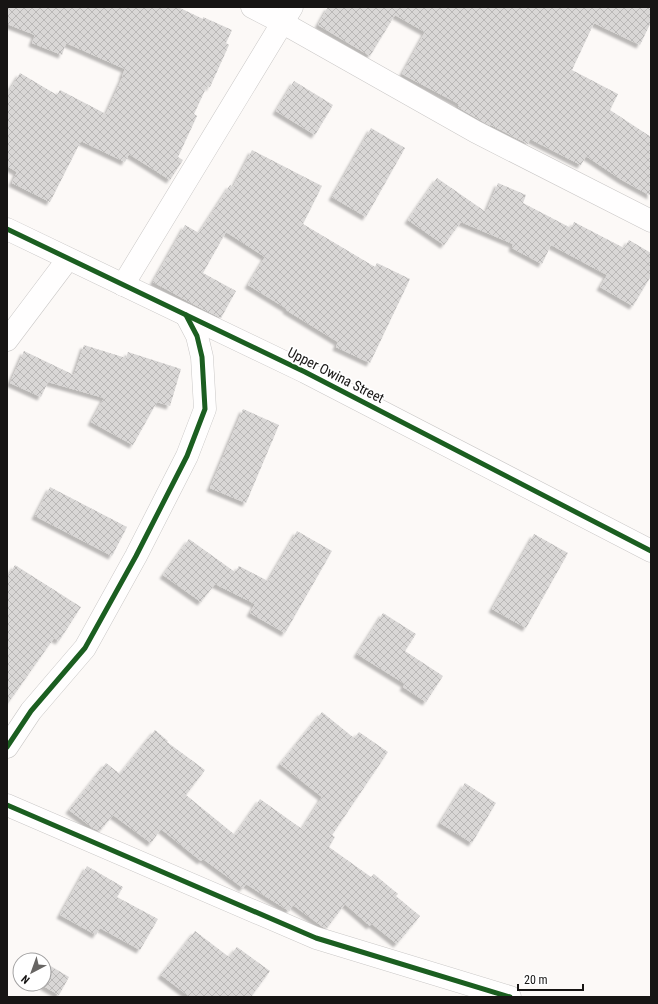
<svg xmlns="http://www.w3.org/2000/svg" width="658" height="1004" font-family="'Roboto Condensed',sans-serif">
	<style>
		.building { fill: url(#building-cross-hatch); filter: url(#shadow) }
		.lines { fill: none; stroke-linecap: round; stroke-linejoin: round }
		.minor-casing { stroke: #cac8c7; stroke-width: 23 }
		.minor { stroke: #fffefe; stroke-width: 22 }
		.cycleway-casing { stroke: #fff; stroke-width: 8 }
		.cycleway { stroke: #1b5e20; stroke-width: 5 }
		.labels { text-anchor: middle; stroke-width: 3.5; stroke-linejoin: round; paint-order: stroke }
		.street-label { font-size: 14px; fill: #171514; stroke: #fff }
	</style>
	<defs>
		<pattern id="building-cross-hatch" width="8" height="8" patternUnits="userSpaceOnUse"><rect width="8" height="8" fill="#d9d7d6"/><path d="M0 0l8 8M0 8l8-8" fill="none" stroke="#bab8b7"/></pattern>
		<filter id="shadow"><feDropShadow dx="-3.5" dy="3.5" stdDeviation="1" flood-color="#0004"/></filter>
	</defs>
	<rect width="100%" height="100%" fill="#fcf9f7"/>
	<!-- building -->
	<g class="building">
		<path d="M7,7H178L203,19V17L232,30L226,43L229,45L210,87L207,86L194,114L197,116L178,157L183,160L170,180L129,154L125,162L81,141L50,202L12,183L17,172L7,166V94L20,73L57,95L60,90L106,114L123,76H122L125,69L66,43L62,55L32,43L35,35L7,24Z"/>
		<path d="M328,7H651V22L640,45L594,23L572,70L618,94L610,110L651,137V196L622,180L586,156L581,165L530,139L528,144L491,125V126L482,121L458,107L459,104L402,74L425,32L395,15L370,56L318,25Z"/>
		<path d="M294,81L333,105L315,135L276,111Z"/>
		<path d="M371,128L405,148L366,217L332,197Z"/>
		<path d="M252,150L322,186L303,224L375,267L377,263L410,279L370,363L336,347L338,342L286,310L287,309L248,285L265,257L226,232L203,273L236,291L221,318L197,306L153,282L185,225L199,233L230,185L233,187Z"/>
		<path d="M437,178L486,212L498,183L526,195L523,203L571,228L574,222L624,248L629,240L651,253V276L633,306L600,287L607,275L551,245L542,264L512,248L513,244L461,222L444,245L408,220Z"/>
		<path d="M84,345L126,358L128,352L181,369L170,406L157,402L133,445L91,422L104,398L48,382L41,397L10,383L24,351L74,375Z"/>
		<path d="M243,409L279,425L246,503L210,488Z"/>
		<path d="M50,487L127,527L112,556L35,516Z"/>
		<path d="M297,531L332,551L285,633L250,613L255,604L215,584L201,602L163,575L189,539L235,572L239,566L268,581Z"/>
		<path d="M534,534L568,553L526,628L492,609Z"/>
		<path d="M15,565L81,607L59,641L54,638L7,705V578Z"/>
		<path d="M383,613L416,634L405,651L443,676L426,702L403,687L405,684L357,654Z"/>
		<path d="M322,712L354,738L359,732L388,752L332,835L335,837L329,847L371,877L374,874L398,894L396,896L420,916L397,944L372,924L370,926L345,904L327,928L323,927L293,905L289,911L246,884L243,888L203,859L201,861L161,829L151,843L113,815L100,831L93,828L69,810L106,763L120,774L155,730L168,741L167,742L205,770L186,795L235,835L260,799L302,829L322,797L280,764Z"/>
		<path d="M465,783L496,803L472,843L440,823Z"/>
		<path d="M87,866L123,887L117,897L158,919L140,950L100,928L96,935L60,915Z"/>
		<path d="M195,931L229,957L237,947L270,971L251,997H190L161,975Z"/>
		<path d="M44,962L69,977L59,995L40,984H44Z"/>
	</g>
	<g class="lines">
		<!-- minor casing -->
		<g class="minor-casing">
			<g id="minor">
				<path d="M252,7L283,23L476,132L651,221"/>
				<path d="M7,229L305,372L651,551"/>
				<path d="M123,285L292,7"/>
				<path d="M7,340L68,259"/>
				<path d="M7,747L31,711L85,648L136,556L187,456L205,409L202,357L197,336L186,315"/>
				<path d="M7,805L316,938L510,997"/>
			</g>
		</g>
		<!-- minor -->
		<use href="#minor" class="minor"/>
		<!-- cycleway casing -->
		<g class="cycleway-casing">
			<g id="cycleway">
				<path d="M7,229L305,372L651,551"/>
				<path d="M7,747L31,711L85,648L136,556L187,456L205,409L202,357L197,336L186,315"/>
				<path d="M7,805L316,938L510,997"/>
			</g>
		</g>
		<!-- cycleway -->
		<use href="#cycleway" class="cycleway"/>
	</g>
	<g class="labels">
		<!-- street labels -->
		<g class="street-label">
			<text transform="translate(336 375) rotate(27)" y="5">Upper Owina Street</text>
		</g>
	</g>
	<!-- border -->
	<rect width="658" height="1004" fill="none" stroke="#171514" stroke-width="16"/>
	<!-- north arrow -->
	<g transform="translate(32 972) rotate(221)"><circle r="19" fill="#ffffff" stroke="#a2a1a1"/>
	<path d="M0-3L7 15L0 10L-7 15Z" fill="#676563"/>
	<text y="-6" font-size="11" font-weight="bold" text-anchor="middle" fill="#171514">N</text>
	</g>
	<!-- scale -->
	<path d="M518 984v6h65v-6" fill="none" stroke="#171514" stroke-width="2"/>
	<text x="524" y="984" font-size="12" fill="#171514" stroke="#ffffff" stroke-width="3" paint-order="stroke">20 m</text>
</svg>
